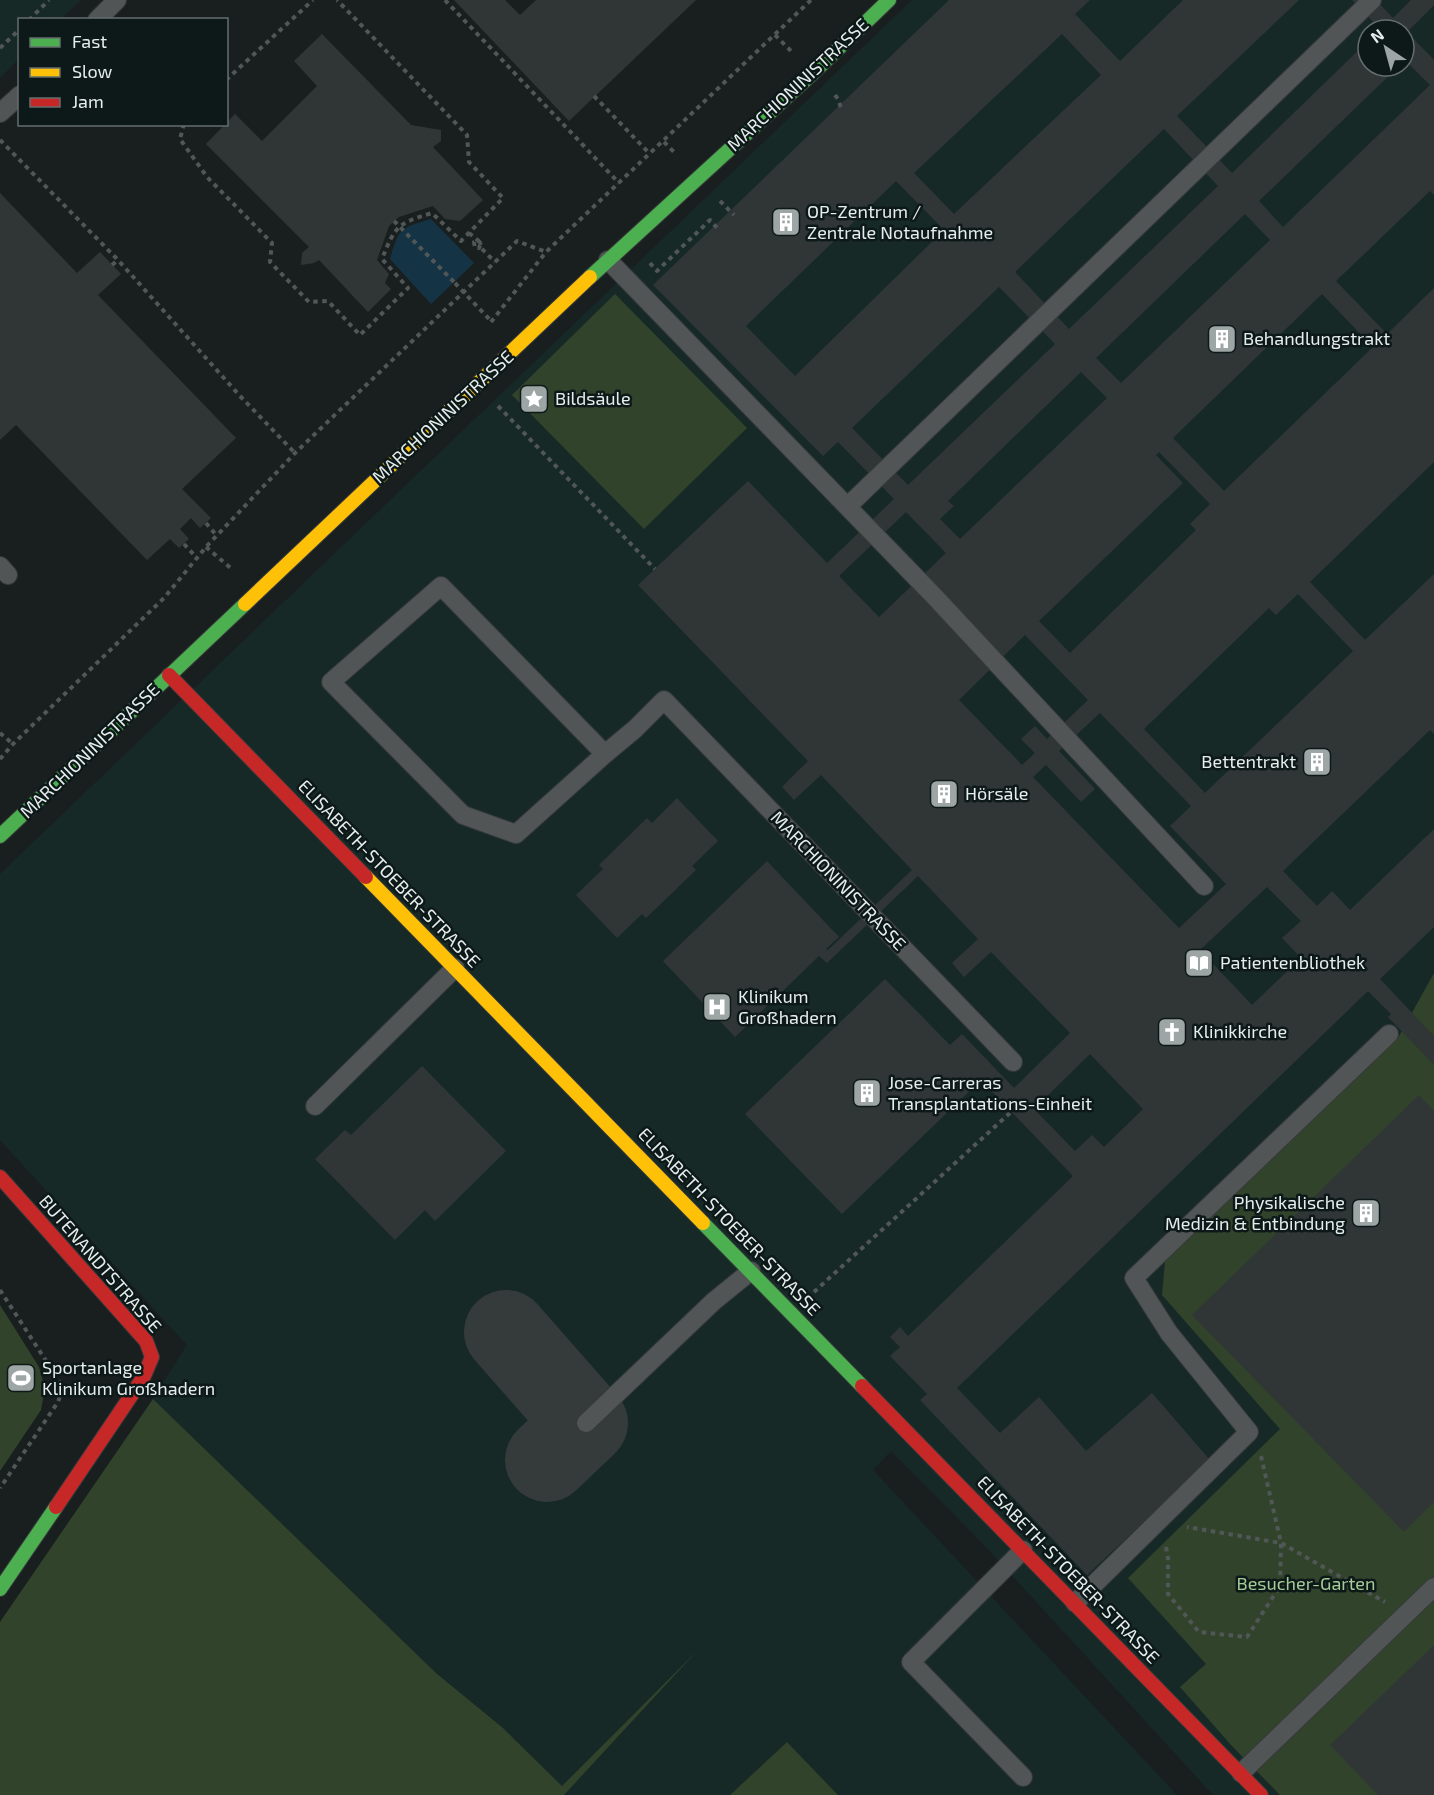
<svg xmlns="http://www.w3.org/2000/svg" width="1434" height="1795" font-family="'Exo 2',sans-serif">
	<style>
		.built { fill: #162927; fill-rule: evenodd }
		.green { fill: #32432c }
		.water { fill: #143446 }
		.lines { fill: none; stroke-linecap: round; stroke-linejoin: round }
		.taxiway { stroke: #353a3a; stroke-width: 84 }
		.building { fill: #303636; fill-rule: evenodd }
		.lane-casing { stroke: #363a3a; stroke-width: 20 }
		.fast-casing { stroke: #363a3a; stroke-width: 16 }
		.slow-casing { stroke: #363a3a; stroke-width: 16 }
		.jam-casing { stroke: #363a3a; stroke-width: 16 }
		.path { stroke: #515656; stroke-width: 4; stroke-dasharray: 4.5 4.5; stroke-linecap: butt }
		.lane { stroke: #515555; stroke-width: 18 }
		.fast { stroke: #4caf50; stroke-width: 14 }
		.slow { stroke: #ffc107; stroke-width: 14 }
		.jam { stroke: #c62828; stroke-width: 14 }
		.path-bridge { stroke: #515656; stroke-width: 4; stroke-dasharray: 4.5 4.5; stroke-linecap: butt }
		.labels { text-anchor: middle; stroke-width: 5; stroke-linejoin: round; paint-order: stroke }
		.street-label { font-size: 18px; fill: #e6eeed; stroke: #0d1918 }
		.poi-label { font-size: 18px; fill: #e6eeed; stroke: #0d1918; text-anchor: start }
		.park-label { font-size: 18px; fill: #a5cb96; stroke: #0d1918 }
	</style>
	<rect width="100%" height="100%" fill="#191f1f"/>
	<!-- built -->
	<g class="built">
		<path d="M0,0H81L61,19L20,20L19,59L0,78Z"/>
		<path d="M912,0H1434V1795H1213L986,1547L891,1451L873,1470L1177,1795H838L787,1742L730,1795H564L681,1668L562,1786L503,1728L436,1673L153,1399L187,1345L0,1140V874ZM1368,30H1404V66H1368Z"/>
	</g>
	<!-- green -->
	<g class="green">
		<path d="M615,294L747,428L644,529L512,395Z"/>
		<path d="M1434,973V1795H1280L1231,1745L1180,1687L1206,1664L1128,1578L1280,1429L1162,1295L1165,1261L1398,1038Z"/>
		<path d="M0,1305L39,1367L45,1389L41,1410L0,1471Z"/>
		<path d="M153,1399L436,1673L503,1728L562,1786L697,1651L564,1795H0V1622Z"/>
		<path d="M787,1742L838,1795H730Z"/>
	</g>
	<!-- water -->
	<path class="water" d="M431,219L474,263L431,304L390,259C399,228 400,228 431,219Z"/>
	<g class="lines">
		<!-- taxiway -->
		<path class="taxiway" d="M506,1332L586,1423L547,1460"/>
	</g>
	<!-- building -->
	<g class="building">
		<path d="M454,0H505L520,15L536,0H696L569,121Z"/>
		<path d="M949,0H1090L1075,14L1120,61L1183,0H1299L1177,116L1232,173L1368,41V66H1399L1259,201L1283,227L1430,85L1405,60L1404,61V30H1381L1352,0H1376L1393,18L1411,0H1434V5L1407,32L1434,60V195L1430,191L1336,281L1387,334L1434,288V462L1310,582L1365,640L1434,574V734L1430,730L1283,871L1317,906L1332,891L1350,910L1434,829V927L1380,979L1434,1036V1065L1388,1017L1391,1014L1368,991L957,1388L1000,1433L1039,1397L1086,1451L1152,1393L1210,1460L1087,1575L920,1400L927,1394L890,1356L900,1347L890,1337L900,1327L908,1336L1073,1176L981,1080L842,1214L745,1114L885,979L950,1045L962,1034L1014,1088L1070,1033L991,952L964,977L952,963L978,939L918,876L827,963L819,956L735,1037L663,961L767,861L839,937L826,949L828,950L912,870L821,775L794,800L782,787L808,761L638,585L748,481L827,563L894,499L838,442L823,456L653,285ZM1062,34L1101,75L954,214L914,173ZM1164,129L1218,186L1069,329L1015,272ZM896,181L944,230L795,376L746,326ZM1245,214L1270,240L1121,383L1096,358ZM999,287L1055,344L908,485L852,428ZM1322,294L1373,347L1224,491L1173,438ZM1081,372L1107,398L960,539L940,519L954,506L948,501ZM1159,452L1210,504L1190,524L1196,530L1070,653L1039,621L1183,483L1156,455ZM906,512L946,553L879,617L839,576ZM1298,594L1353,651L1205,793L1144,729L1269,608L1276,615ZM1025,635L1088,700L1047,739L1035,726L1021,739L1035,753L1022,765L959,700ZM1100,713L1191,806L1170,826L1226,884L1179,928L1033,777L1046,765L1081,802L1095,789L1059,751ZM1267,887L1301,921L1282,938L1301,958L1252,1005L1200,950ZM1090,1054L1143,1109L1104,1147L1092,1135L1075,1151L1034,1109Z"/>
		<path d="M322,34L411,125L441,130V141L433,147L483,200L460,221L445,219L433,206L399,217L394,221L389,226L377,260L389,274L385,283L391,289L368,312L319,260L314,263L301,265L302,253L309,247L206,144L235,114L262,141L317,86L294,61Z"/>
		<path d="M0,193L77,273L100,252L121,274L98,295L236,438L182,489L211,518L200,528L191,518L180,529L189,539L179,548L170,539L147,560L16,425L0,440Z"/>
		<path d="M677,798L718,841L692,866L696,870L646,918L642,914L617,938L576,895L603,869L599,865L647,818L652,823Z"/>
		<path d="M422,1066L506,1151L435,1221L425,1210L395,1240L315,1159L345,1130L351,1135Z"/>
		<path d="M1419,1095L1434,1111V1502L1404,1532L1192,1315Z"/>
		<path d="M1434,1645V1795H1378L1330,1745Z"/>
	</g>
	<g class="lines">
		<!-- lane casing -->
		<g class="lane-casing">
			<g id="lane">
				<path d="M97,20L117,0"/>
				<path d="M0,113L20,95"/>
				<path d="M608,260L934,596L1204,886"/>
				<path d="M848,506L1372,0"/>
				<path d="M0,566L8,575"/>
				<path d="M605,754L516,834L463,815L331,682L441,586L605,754L635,729L664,700L1013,1062"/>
				<path d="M315,1106L455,968"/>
				<path d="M586,1423L714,1301L751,1271"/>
				<path d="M1023,1550L911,1662L1023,1777"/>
				<path d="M1075,1603L1249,1432L1169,1333L1134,1278L1389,1034"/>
				<path d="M1241,1773L1434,1587"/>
			</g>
		</g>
		<!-- fast casing -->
		<g class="fast-casing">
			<g id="fast">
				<path d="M590,277L813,73L889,0"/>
				<path d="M0,836L245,604"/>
				<path d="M703,1223L862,1386"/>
				<path d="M0,1589L56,1507"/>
			</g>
		</g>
		<!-- slow casing -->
		<g class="slow-casing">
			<g id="slow">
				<path d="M245,604L590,277"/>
				<path d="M366,877L703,1223"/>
			</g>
		</g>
		<!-- jam casing -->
		<g class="jam-casing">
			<g id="jam">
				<path d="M169,675L366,877"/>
				<path d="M0,1177L146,1341L152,1357L143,1378L56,1507"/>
				<path d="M862,1386L1261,1795"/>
			</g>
		</g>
		<!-- path -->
		<g class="path">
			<path d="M445,0L619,183"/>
			<path d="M29,20L49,0"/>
			<path d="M775,35L791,51"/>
			<path d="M0,48L20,29"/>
			<path d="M226,80L313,0"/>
			<path d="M835,95L838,99L842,111"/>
			<path d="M594,96L650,154"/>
			<path d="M184,124L180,139L207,177L272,243L270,262L309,302L328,301L360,335L408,288L382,259C395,226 398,223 432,213L461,241L503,198L469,162L467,135L337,0"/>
			<path d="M0,140L118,260L240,396L295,453"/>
			<path d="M664,142L676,154"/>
			<path d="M720,201L734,215"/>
			<path d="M469,233L481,243L479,248H475L474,242C480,238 481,244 481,248L495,262"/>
			<path d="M650,263L657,271L710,220L719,230"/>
			<path d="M112,265L118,260"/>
			<path d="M455,283L492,322"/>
			<path d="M491,322L546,252L811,0"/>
			<path d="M498,406L655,569"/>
			<path d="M206,523L217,536"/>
			<path d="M184,544L197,558"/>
			<path d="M206,547L233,570"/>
			<path d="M0,733L13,744"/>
			<path d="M0,759L13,744L164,598L206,547L295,453L495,262L517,241L546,252"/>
			<path d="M0,1290L63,1387L58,1402L0,1488"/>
			<path d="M814,1292L1011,1112"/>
			<path d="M1261,1456L1281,1543L1385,1602"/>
			<path d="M1166,1547L1168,1558V1594L1199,1632L1247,1637L1280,1586L1281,1543L1187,1527"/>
		</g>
		<!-- lane -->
		<use href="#lane" class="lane"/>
		<!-- fast -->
		<use href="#fast" class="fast"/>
		<!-- slow -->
		<use href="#slow" class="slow"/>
		<!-- jam -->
		<use href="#jam" class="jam"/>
		<!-- path-bridge -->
		<path class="path-bridge" d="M394,221L455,283"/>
	</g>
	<!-- icons -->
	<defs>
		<g id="building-square" transform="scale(1.5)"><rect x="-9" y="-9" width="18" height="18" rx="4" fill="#9ea6a5" stroke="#0d1918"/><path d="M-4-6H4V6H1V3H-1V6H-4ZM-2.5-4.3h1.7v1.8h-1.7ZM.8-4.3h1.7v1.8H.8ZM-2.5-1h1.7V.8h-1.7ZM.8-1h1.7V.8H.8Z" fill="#fff"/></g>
		<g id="sight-square" transform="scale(1.5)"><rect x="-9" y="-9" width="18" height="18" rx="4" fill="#9ea6a5" stroke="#0d1918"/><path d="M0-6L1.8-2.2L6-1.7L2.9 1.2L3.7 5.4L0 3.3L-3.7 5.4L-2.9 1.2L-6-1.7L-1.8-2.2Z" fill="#fff"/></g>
		<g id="library-square" transform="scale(1.5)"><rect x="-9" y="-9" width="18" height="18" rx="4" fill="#9ea6a5" stroke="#0d1918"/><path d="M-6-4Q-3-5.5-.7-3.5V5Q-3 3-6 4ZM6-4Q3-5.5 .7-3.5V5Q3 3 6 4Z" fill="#fff"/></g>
		<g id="hospital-square" transform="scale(1.5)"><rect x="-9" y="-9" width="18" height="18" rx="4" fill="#9ea6a5" stroke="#0d1918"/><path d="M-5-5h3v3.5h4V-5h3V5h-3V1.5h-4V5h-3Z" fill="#fff"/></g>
		<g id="church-square" transform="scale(1.5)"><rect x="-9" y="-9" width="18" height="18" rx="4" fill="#9ea6a5" stroke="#0d1918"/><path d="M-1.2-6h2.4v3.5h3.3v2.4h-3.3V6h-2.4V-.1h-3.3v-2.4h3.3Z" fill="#fff"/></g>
		<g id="stadium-square" transform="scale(1.5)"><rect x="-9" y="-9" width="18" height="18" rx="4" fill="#9ea6a5" stroke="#0d1918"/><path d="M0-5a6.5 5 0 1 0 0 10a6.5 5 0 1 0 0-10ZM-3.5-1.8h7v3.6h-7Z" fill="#fff"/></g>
	</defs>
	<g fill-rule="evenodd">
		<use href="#building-square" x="786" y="222"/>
		<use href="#building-square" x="1222" y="339"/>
		<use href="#sight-square" x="534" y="399"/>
		<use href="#building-square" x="1317" y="762"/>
		<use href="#building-square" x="944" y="794"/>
		<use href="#library-square" x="1199" y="963"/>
		<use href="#hospital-square" x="717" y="1007"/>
		<use href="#church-square" x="1172" y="1032"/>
		<use href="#building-square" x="867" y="1093"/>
		<use href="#building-square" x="1366" y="1213"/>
		<use href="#stadium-square" x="21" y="1378"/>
	</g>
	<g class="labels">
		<!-- street labels -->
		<g class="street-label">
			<text transform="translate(798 85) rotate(-43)" y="6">MARCHIONINISTRASSE</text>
			<text transform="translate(443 417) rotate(-43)" y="6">MARCHIONINISTRASSE</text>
			<text transform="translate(90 751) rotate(-44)" y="6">MARCHIONINISTRASSE</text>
			<text transform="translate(389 874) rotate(46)" y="6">ELISABETH-STOEBER-STRASSE</text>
			<text transform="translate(838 881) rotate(46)" y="6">MARCHIONINISTRASSE</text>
			<text transform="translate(729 1222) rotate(46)" y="6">ELISABETH-STOEBER-STRASSE</text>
			<text transform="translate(100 1264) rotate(49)" y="6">BUTENANDTSTRASSE</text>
			<text transform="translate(1068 1570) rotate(46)" y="6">ELISABETH-STOEBER-STRASSE</text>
		</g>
		<!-- poi labels -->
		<g class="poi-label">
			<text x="807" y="218">OP-Zentrum /<tspan x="807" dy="21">Zentrale Notaufnahme</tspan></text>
			<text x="1243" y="345">Behandlungstrakt</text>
			<text x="555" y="405">Bildsäule</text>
			<text x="1296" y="768" text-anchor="end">Bettentrakt</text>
			<text x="965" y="800">Hörsäle</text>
			<text x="1220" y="969">Patientenbliothek</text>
			<text x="738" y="1003">Klinikum<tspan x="738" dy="21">Großhadern</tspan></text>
			<text x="1193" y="1038">Klinikkirche</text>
			<text x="888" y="1089">Jose-Carreras<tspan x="888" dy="21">Transplantations-Einheit</tspan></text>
			<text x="1345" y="1209" text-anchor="end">Physikalische<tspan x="1345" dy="21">Medizin &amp; Entbindung</tspan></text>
			<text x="42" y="1374">Sportanlage<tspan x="42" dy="21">Klinikum Großhadern</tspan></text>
		</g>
		<!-- park labels -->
		<g class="park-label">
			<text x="1306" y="1590">Besucher-Garten</text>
		</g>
	</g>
	<!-- legend -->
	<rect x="18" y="18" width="210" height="108" fill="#0d1918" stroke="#646e6d" stroke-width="1.5"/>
	<rect x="30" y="38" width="30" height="9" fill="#4caf50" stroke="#646e6d" stroke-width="1.5"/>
	<text x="72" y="48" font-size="18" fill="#e6eeed">Fast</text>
	<rect x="30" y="68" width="30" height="9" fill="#ffc107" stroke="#646e6d" stroke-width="1.5"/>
	<text x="72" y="78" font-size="18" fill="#e6eeed">Slow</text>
	<rect x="30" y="98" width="30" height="9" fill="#c62828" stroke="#646e6d" stroke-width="1.5"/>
	<text x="72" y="108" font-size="18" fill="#e6eeed">Jam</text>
	<!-- north arrow -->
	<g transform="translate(1386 48) rotate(324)"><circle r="28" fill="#0d1918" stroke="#646e6d" stroke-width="1.5"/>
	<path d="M0-4.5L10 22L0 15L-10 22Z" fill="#9ea6a5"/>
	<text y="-9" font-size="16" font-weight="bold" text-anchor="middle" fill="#e6eeed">N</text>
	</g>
</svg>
